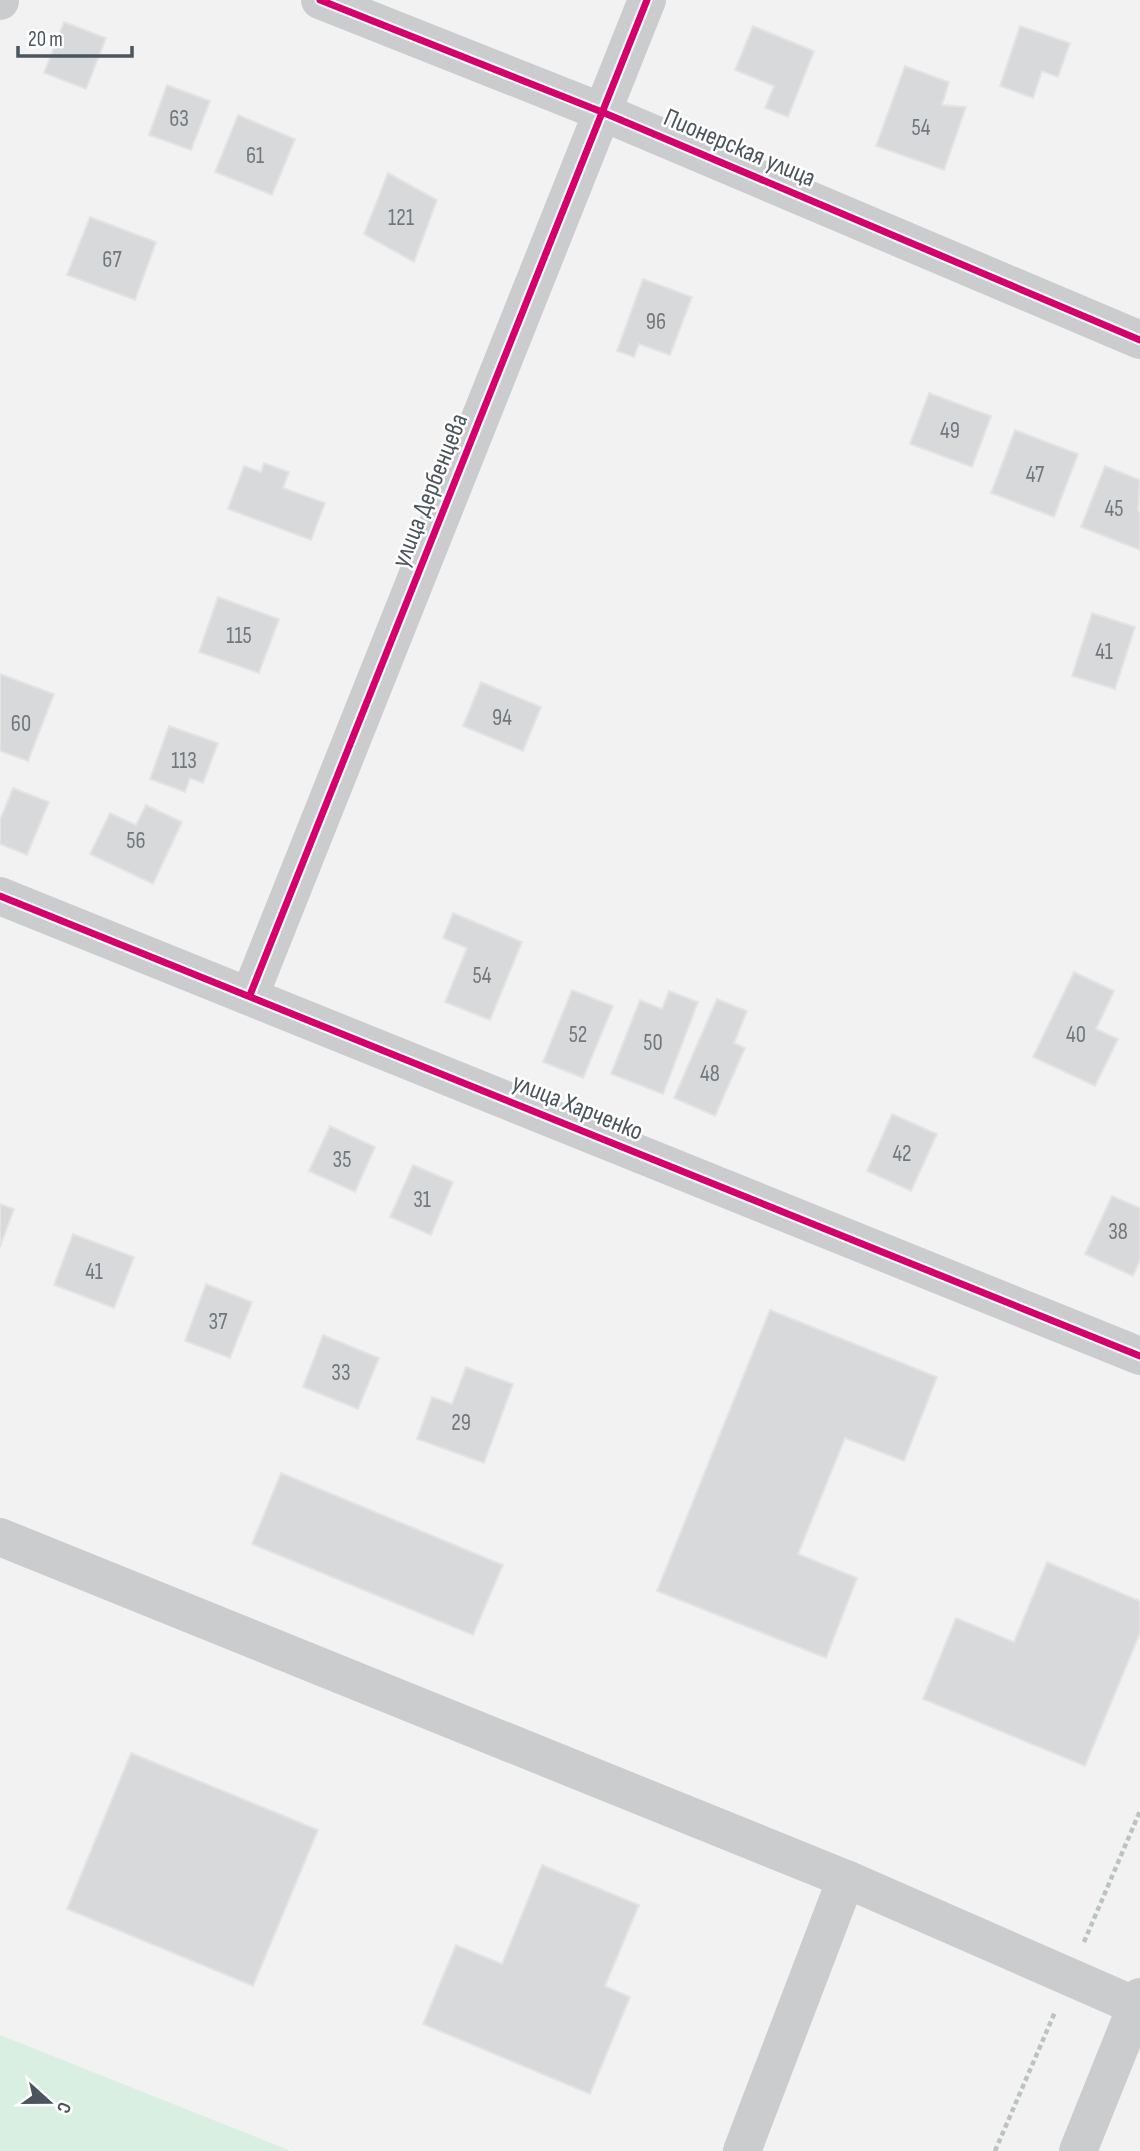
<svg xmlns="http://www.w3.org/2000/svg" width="1140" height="2151" font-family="'Sofia Sans Condensed',sans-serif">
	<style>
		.green { fill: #d9efe1 }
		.building { fill: #d8d9db; stroke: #e4e4e5; stroke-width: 2 }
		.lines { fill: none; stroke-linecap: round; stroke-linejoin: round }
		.path { stroke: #bac3c1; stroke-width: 4.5; stroke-dasharray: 5 3.5; stroke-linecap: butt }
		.minor { stroke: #cacccd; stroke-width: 38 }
		.cycleway-casing { stroke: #fff; stroke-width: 11 }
		.cycleway { stroke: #d6006c; stroke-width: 7 }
		.labels { text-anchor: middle; stroke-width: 5; stroke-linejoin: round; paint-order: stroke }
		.number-label { font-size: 23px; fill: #70787e }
		.street-label { font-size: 26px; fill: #4b555d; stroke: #fff }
	</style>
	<rect width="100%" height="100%" fill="#f2f2f2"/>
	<!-- green -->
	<path class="green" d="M0,2035L291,2151H0Z"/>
	<!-- building -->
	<g class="building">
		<path d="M64,22L106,38L86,89L44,73Z"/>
		<path d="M753,26L814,51L788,117L765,108L774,86L735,70Z"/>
		<path d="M1020,26L1070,43L1058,77L1042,71L1033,98L1000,86Z"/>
		<path d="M905,66L949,82L942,105L966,107L944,170L876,146Z"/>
		<path d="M167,85L210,101L191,150L149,135Z"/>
		<path d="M238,115L295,139L272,195L215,172Z"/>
		<path d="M388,173L437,200L414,262L364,234Z"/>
		<path d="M90,217L156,242L135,300L67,275Z"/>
		<path d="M643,279L692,297L670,355L639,344L634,357L617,351Z"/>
		<path d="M929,393L991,416L972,467L910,444Z"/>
		<path d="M1015,430L1078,454L1054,517L991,493Z"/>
		<path d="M264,463L289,472L283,488L325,503L311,540L228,509L244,466L261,472Z"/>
		<path d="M1105,466L1140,480L1138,511L1140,512V550L1081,527Z"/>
		<path d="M218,597L279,619L259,673L199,652Z"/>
		<path d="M1092,613L1135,627L1115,689L1072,676Z"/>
		<path d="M0,674L54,694L28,761L0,751Z"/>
		<path d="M481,682L541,707L523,751L463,726Z"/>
		<path d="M169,726L218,743L203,783L190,778L185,792L150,779Z"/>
		<path d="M13,788L49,802L27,855L0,844V820Z"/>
		<path d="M146,805L182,822L153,884L90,854L110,813L136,825Z"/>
		<path d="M453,913L522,942L490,1020L445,1002L467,948L443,938Z"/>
		<path d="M1074,972L1114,991L1096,1029L1118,1039L1095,1086L1033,1057Z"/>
		<path d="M572,990L613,1006L583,1078L543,1062Z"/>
		<path d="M669,991L698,1002L663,1094L611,1074L640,1000L662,1009Z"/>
		<path d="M717,999L747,1011L734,1043L745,1048L715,1116L674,1098Z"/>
		<path d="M892,1114L937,1134L911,1191L867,1171Z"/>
		<path d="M330,1126L375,1147L355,1192L309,1171Z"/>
		<path d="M413,1165L453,1182L431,1235L390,1217Z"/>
		<path d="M1112,1196L1140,1208V1260L1133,1276L1085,1254Z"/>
		<path d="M0,1204L14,1209L0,1247Z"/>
		<path d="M73,1234L134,1257L114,1308L54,1285Z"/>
		<path d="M206,1284L252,1302L230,1358L185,1341Z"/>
		<path d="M770,1310L937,1377L904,1461L845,1438L798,1554L857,1578L826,1658L657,1591Z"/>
		<path d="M323,1335L379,1358L358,1409L303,1387Z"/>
		<path d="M466,1367L513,1384L484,1463L417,1439L432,1397L452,1404Z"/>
		<path d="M281,1473L503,1565L473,1635L252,1544Z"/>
		<path d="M1047,1562L1140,1601V1633L1085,1766L923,1699L956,1618L1014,1642Z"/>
		<path d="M131,1753L318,1830L253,1986L67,1909Z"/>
		<path d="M542,1865L639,1905L605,1986L630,1997L590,2094L423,2024L456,1945L502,1964Z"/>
	</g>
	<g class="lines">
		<!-- path -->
		<g class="path">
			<path d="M1084,1942L1140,1811"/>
			<path d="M995,2151L1055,2012"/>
		</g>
		<!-- minor -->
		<g class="minor">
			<path d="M320,0L602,112L1140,340"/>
			<path d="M0,1V0"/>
			<path d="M0,896L1140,1356"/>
			<path d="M250,995L647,0"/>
			<path d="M0,1537L846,1879L1136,2006"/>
			<path d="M742,2151L846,1879"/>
			<path d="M1078,2151L1140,1997"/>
		</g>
		<!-- cycleway casing -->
		<g class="cycleway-casing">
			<g id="cycleway">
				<path d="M320,0L602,112L1140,340"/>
				<path d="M0,896L1140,1356"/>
				<path d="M250,995L647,0"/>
			</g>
		</g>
		<!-- cycleway -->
		<use href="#cycleway" class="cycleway"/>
	</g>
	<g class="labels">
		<!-- number labels -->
		<g class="number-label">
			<text x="179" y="126">63</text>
			<text x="921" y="135">54</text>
			<text x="255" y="163">61</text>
			<text x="401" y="225">121</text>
			<text x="112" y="267">67</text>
			<text x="656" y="329">96</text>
			<text x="950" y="438">49</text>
			<text x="1035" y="482">47</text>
			<text x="1114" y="516">45</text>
			<text x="239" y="643">115</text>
			<text x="1104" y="659">41</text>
			<text x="502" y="725">94</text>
			<text x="21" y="731">60</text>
			<text x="184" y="768">113</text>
			<text x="136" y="848">56</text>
			<text x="482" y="983">54</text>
			<text x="578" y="1042">52</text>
			<text x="1076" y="1042">40</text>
			<text x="653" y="1050">50</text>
			<text x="710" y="1081">48</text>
			<text x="902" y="1161">42</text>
			<text x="342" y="1167">35</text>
			<text x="422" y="1207">31</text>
			<text x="1118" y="1239">38</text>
			<text x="94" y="1279">41</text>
			<text x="218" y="1329">37</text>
			<text x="341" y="1380">33</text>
			<text x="461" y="1430">29</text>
		</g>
		<!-- street labels -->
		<g class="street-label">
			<text transform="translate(740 147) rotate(23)" y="9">Пионерская улица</text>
			<text transform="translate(429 490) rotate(-68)" y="9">улица Дербенцева</text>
			<text transform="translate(578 1106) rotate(22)" y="9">улица Харченко</text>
		</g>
	</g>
	<!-- north arrow -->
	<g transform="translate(49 2102) rotate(111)" stroke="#ffffff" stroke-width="5" paint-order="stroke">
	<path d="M0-5L12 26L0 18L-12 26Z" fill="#4b555d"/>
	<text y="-10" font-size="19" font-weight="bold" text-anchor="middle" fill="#4b555d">С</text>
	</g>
	<!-- scale -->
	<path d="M18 46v10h114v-10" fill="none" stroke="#4b555d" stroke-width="3.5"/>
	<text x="28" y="46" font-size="21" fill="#4b555d" stroke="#ffffff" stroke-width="5" paint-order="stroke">20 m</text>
</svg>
